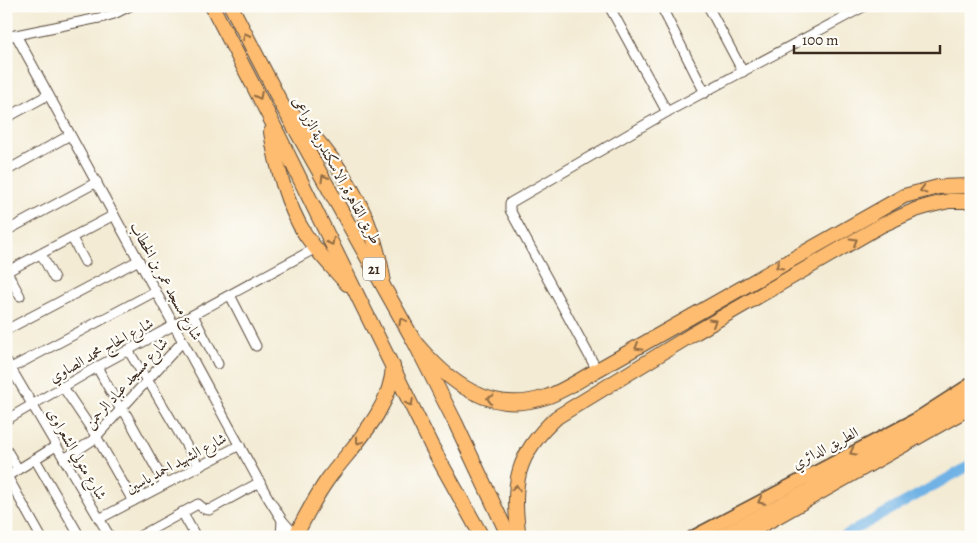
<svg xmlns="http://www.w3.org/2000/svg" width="977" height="543" font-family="Alegreya,Amiri,serif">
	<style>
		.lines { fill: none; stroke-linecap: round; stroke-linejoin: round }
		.canal { stroke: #70b2e5; stroke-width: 10 }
		.minor-casing { stroke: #574739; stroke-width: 11 }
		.primary-casing { stroke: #574739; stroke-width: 15 }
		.trunk-casing { stroke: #574739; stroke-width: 16 }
		.minor { stroke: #fff; stroke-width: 9 }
		.primary { stroke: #fdbc70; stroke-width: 12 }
		.trunk { stroke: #fdbc70; stroke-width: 14 }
		.oneway { stroke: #926c43 }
		.labels { text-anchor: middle; stroke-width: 4.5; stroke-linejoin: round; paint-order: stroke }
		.shield { fill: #fdfcf7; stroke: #75695f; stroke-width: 1 }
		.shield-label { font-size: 14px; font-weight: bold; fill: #3b2a1e }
		.street-label { font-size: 15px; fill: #3b2a1e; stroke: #fdfcf7 }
	</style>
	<rect width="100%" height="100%" fill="#fdfcf7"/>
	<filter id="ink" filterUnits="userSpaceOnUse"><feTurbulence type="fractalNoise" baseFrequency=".02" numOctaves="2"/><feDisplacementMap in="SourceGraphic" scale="10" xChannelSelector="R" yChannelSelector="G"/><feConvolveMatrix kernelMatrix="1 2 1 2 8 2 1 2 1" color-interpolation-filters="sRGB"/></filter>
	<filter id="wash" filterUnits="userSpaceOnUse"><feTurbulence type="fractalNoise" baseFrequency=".0096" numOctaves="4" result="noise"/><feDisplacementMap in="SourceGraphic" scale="20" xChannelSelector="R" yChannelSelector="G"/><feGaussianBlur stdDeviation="1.12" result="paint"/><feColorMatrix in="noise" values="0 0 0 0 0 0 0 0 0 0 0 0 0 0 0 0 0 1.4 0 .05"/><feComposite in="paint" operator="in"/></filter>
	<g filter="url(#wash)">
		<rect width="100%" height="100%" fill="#f3ebd4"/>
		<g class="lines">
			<!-- canal -->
			<path class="canal" d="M842,537L971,465"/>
		</g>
	</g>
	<g filter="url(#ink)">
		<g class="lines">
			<!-- minor casing -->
			<g class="minor-casing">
				<g id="minor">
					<path d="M609,6L667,112"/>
					<path d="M661,6L705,93"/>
					<path d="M708,6L743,72"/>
					<path d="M16,35L267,496L282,520L296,536"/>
					<path d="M6,37L104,17L114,14L130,6"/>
					<path d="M6,118L48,95"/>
					<path d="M6,171L70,135"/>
					<path d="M6,231L97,182"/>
					<path d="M72,238L85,262"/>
					<path d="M41,254L54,278"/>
					<path d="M6,272L114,215"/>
					<path d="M7,272L20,296"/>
					<path d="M230,295L256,346"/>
					<path d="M193,315L218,364"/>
					<path d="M6,330L139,260"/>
					<path d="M128,350L147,381L152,387L199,467"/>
					<path d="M6,360L110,537"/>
					<path d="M97,367L121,410L126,414L165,484"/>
					<path d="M11,368L156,291"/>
					<path d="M597,370L510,210V203L667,112L865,6"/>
					<path d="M63,387L96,436L133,501"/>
					<path d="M6,420L97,367L316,248"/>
					<path d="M6,449L18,469"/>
					<path d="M35,459L80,537"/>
					<path d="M64,459L93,440L183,341"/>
					<path d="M7,476L41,537"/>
					<path d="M6,477L56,446"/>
					<path d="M182,512L196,537"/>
					<path d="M99,519L240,445"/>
					<path d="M138,537L198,504L204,509L209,510L260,482"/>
					<path d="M281,537L282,520"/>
				</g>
			</g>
			<!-- primary casing -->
			<g class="primary-casing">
				<g id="primary">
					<path d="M693,537L915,420L971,384"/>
					<path d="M718,537L809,489L971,397"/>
				</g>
			</g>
			<!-- trunk casing -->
			<g class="trunk-casing">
				<g id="trunk">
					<path d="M212,6L268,114L432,447L482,537"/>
					<path d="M231,6L282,105L414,341L455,422L509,537"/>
					<path d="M291,113C339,158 372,212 383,277"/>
					<path d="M271,132C276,164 287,206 305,234C317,252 333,268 347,284"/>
					<path d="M414,341C448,382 490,416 546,397C564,391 581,379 597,370L904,196L938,187L971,186"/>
					<path d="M295,537C305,517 315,497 328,479C353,445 391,411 393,366"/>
					<path d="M519,537C511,484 516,454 557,417L693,334L880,226L915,210L932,205L949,201H971"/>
					<path d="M741,537L971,407"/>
				</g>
			</g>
			<!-- minor -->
			<use href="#minor" class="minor"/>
			<!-- primary -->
			<use href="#primary" class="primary"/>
			<!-- trunk -->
			<use href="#trunk" class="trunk"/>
		</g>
		<!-- one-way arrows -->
		<defs><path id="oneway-chevron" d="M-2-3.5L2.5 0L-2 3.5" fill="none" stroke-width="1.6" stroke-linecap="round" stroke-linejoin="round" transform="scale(1.25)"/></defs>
		<g class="oneway">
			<use href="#oneway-chevron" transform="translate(246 36) rotate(-117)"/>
			<use href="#oneway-chevron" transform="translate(259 96) rotate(63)"/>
			<use href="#oneway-chevron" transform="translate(324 178) rotate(-120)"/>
			<use href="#oneway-chevron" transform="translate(923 190) rotate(165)"/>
			<use href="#oneway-chevron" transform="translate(854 241) rotate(-30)"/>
			<use href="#oneway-chevron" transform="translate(331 242) rotate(63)"/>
			<use href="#oneway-chevron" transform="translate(779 266) rotate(150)"/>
			<use href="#oneway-chevron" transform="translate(402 321) rotate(-119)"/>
			<use href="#oneway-chevron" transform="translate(713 322) rotate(-30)"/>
			<use href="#oneway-chevron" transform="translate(638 347) rotate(150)"/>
			<use href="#oneway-chevron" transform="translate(490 399) rotate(-165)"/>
			<use href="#oneway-chevron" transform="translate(410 403) rotate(65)"/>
			<use href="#oneway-chevron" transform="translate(359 441) rotate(127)"/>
			<use href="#oneway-chevron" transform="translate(853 452) rotate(153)"/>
			<use href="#oneway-chevron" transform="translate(516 488) rotate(-82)"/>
			<use href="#oneway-chevron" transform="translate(761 501) rotate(152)"/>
		</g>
	</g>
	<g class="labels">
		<!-- shield labels -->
		<rect class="shield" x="363" y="257.5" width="22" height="23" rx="4"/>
		<g class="shield-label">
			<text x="374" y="274">21</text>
		</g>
		<!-- street labels -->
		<g class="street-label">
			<text transform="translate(337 170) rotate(61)" y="5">طريق القاهرة, الاسكندرية الزراعى</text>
			<text transform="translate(166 281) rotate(61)" y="5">شارع مسجد عمر بن الخطاب</text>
			<text transform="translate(101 350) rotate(-29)" y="5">شارع الحاج محمد الصاوي</text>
			<text transform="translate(126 383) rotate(-48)" y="5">شارع مسجد عباد الرحمن</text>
			<text transform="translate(825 448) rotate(-28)" y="5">الطريق الدائري</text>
			<text transform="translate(77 454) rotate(60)" y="5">شارع متولي الشعراوى</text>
			<text transform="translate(176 463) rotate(-28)" y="5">شارع الشهيد احمد ياسين</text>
		</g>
	</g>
	<!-- margin -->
	<rect width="977" height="543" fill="none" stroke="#fdfcf7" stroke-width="25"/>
	<!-- scale -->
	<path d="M794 45v8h146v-8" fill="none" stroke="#3b2a1e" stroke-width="2.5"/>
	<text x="802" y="45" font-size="15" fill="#3b2a1e" stroke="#fdfcf7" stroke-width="4" paint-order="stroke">100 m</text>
</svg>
